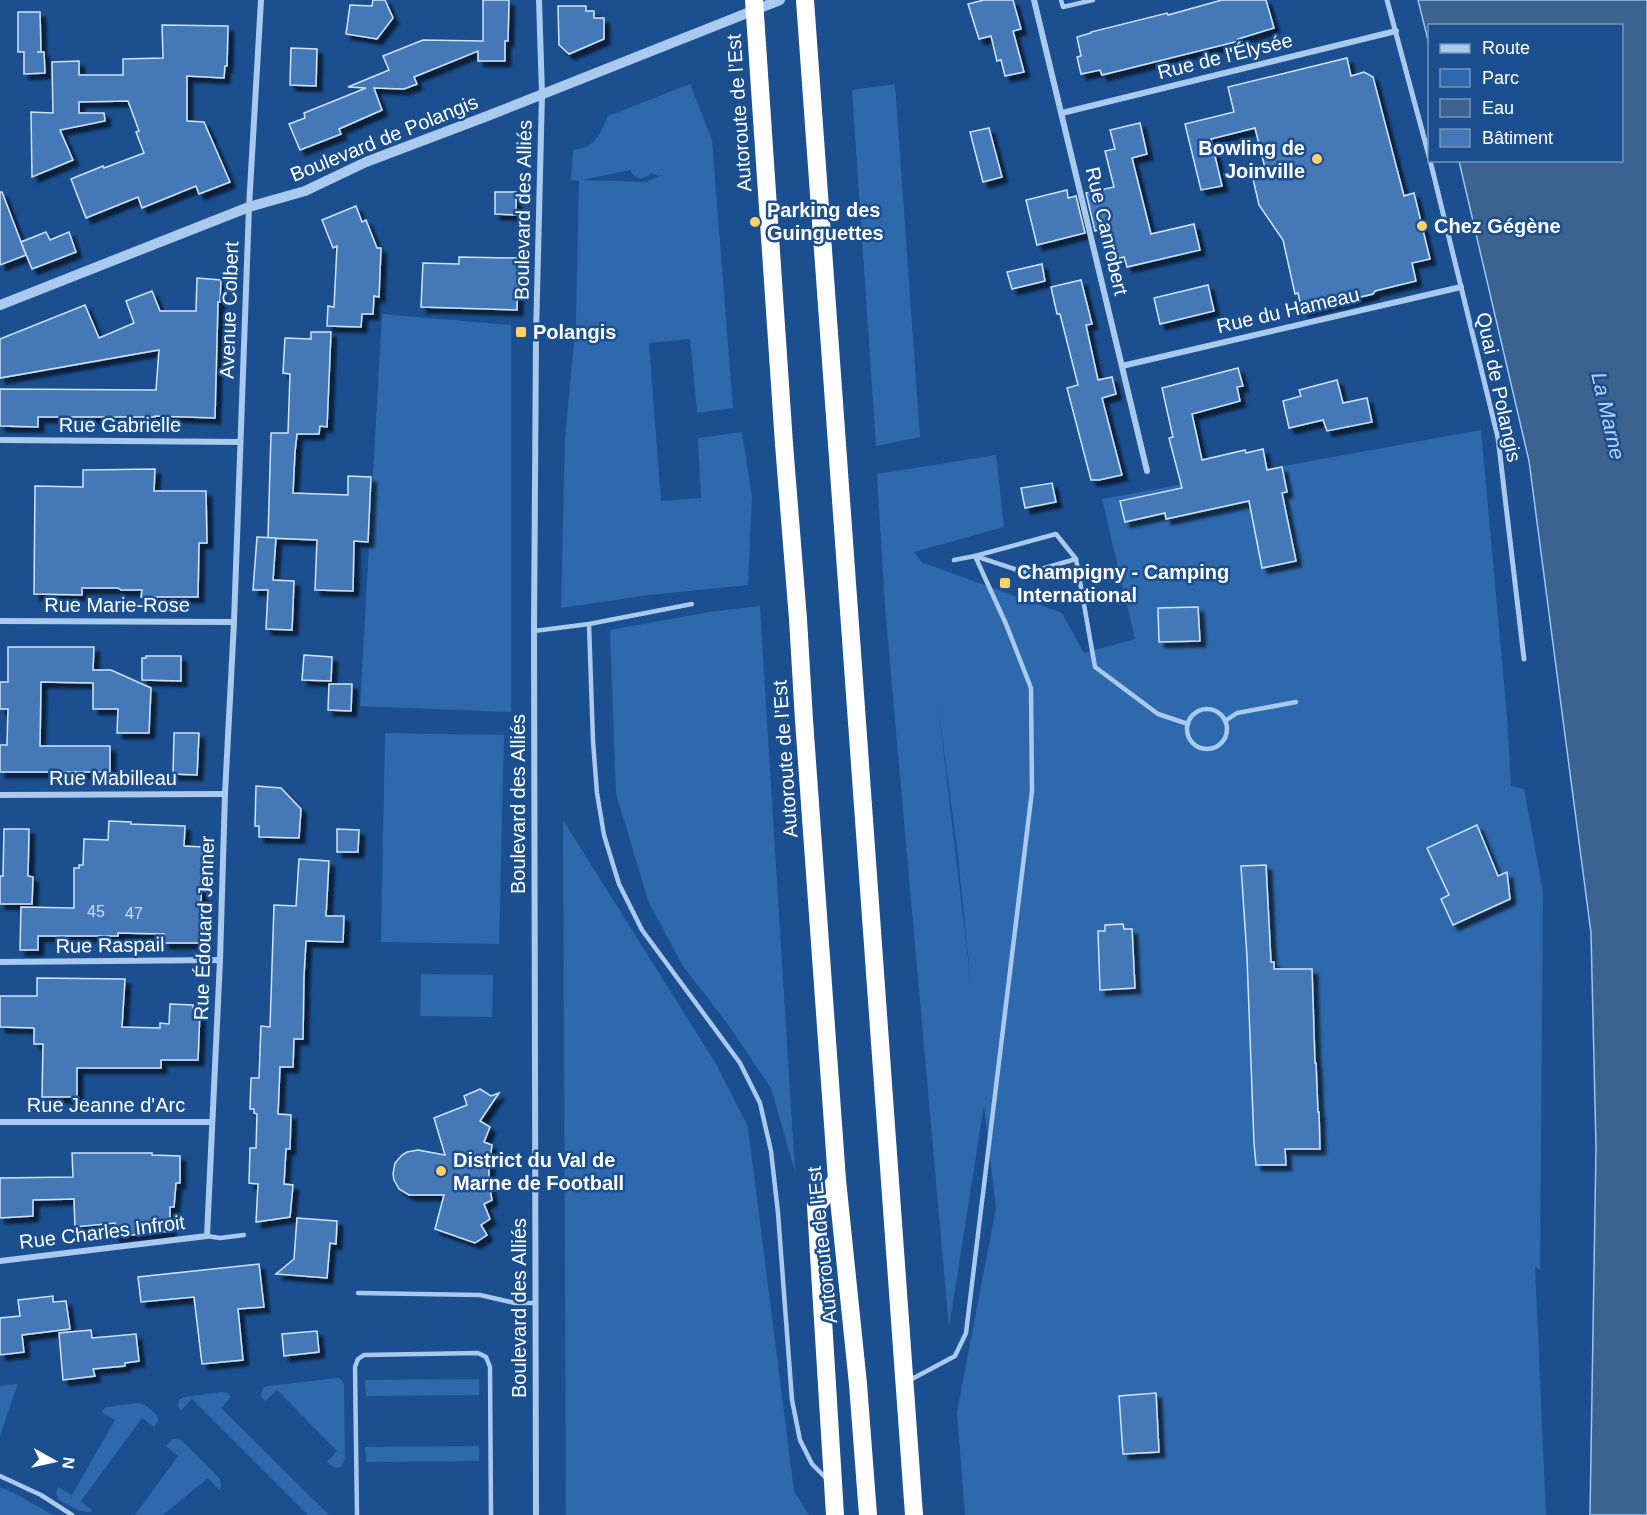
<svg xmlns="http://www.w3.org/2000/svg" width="1647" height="1515" font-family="Helvetica,sans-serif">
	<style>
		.green { fill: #2e69ad; fill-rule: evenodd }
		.water { fill: #3c6290; stroke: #9cc4f0; stroke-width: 1.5 }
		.building { fill: #4478b7; stroke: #cfe3fa; stroke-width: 1.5; filter: url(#shadow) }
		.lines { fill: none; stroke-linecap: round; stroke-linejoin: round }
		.service { stroke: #a9c9ee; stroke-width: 4.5 }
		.pedestrian { stroke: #a9c9ee; stroke-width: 5 }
		.minor { stroke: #a9c9ee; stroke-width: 6 }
		.tertiary { stroke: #a9c9ee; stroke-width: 10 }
		.motorway { stroke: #fff; stroke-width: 18 }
		.motorway-bridge { stroke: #fff; stroke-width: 18 }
		.poi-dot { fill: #ffd166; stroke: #1b4f8f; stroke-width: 2 }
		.labels { text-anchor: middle; stroke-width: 5; stroke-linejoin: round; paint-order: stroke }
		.number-label { font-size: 16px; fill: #d0dded }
		.street-label { font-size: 20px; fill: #fff; stroke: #1b4f8f }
		.poi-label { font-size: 20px; font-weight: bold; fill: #fff; stroke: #1b4f8f; text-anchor: start }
		.water-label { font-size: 21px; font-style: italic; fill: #b5d3f5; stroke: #1b4f8f }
	</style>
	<defs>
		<filter id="shadow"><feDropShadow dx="5.5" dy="5.5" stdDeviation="1.5" flood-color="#0009"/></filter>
	</defs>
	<rect width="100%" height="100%" fill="#1b4f8f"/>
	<!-- green -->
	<g class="green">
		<path d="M690,84L712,140L733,408L697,413L690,339L649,343L661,501L701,498L698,438L742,432L752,497L748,585L649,595L561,608L565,439L576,321L579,181L571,180L573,150C596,147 599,136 608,116ZM630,170L634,176L640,179L648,176L651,173L658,176L663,175L646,182L582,180Z"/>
		<path d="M895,84L920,437L876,446L852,90Z"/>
		<path d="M382,314L511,325V712L360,706Z"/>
		<path d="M1481,430L1507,716L1511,786L1524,789L1543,892L1540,1270L1535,1266L1546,1515H965L957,1412L996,1208L984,1105L949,1328L885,607L877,474L996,455L1004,527L914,552L921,562L1062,613L1084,653L1135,639L1102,499ZM938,704L958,857L971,984L938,705Z"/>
		<path d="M760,606L761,624L795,1172L771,1088L729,1026L683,966L649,903L616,794L610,630L709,612Z"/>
		<path d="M385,733L504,735L499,944L381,942Z"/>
		<path d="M563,820L716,1064L748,1127L794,1491L809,1515H566Z"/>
		<path d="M421,974L493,975L492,1017L420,1016Z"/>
		<path d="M337,1378L341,1379L344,1384L345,1459L342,1466C335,1469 332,1467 327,1462L337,1451L277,1390L265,1401L262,1397L261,1393L263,1388L268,1386Z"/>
		<path d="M479,1379V1395L366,1396L365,1380Z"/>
		<path d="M18,1384L0,1435V1386Z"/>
		<path d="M222,1392L227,1393L231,1397L221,1408L329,1515H308L192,1399L181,1410L178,1407L179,1400L184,1397Z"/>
		<path d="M139,1403C147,1405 158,1413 158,1421L154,1427L142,1418L81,1501L93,1511C82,1515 68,1505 58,1499L56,1492L58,1487L72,1495L115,1420L101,1412L106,1407Z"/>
		<path d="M173,1439H178L182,1441L220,1479L221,1487L219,1490L208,1478L163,1515H135L178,1456L166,1446Z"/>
		<path d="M479,1446V1461L366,1462L365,1447Z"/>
		<path d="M0,1487L14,1493L53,1515H0Z"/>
	</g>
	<!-- water -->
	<path class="water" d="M1418,0H1647V1515H1590L1596,1147L1591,933L1529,461L1459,161L1622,160V26H1430L1429,44Z"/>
	<!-- building -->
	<g class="building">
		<path d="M373,0H385L393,18L377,39L346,34L350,5L372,6Z"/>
		<path d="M483,0H509L508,41H505V61H478V51L414,77L417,84L404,89L374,88L382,110L339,129L341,134L300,150L289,124L305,118L304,113L366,88L348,87L389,70L383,56L423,40L483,41Z"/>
		<path d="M984,0H1013L1021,29L1013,31L1024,72L1005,76L1001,60L997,61L991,36L979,39L968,4Z"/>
		<path d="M1222,0H1266L1274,28L1238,39L1239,41L1102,75L1100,70L1081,74L1077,57L1081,56L1077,37L1091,33V32L1167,13L1168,15Z"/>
		<path d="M558,6H586V11H594V18H604V39L569,54L559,45Z"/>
		<path d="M18,12H40L41,52H37H44L45,73L24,74V52H18Z"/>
		<path d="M162,25L228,26L227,66H225L224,78L187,76V121L204,122L230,182L199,194L196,186L142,208L138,197L86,218L71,179L103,166L104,168L144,153L136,132L139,131L128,101L79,102V113H104L105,121L60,130L73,160L32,177L31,112L53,113L52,62L79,61V75H123V59L163,58Z"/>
		<path d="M291,48L317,49L316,86L290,85Z"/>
		<path d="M1347,58L1351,76L1364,72L1373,77L1404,196L1414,193L1430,259L1412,263L1416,281L1375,291L1373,294L1302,311L1298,293L1295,294L1283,240L1259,205L1253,179L1267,176L1255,128L1211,139L1222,186L1201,190L1185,124L1234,112L1228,87Z"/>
		<path d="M1140,123L1147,154L1132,158L1151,234L1194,224L1200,250L1127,267L1124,257L1112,260L1104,228L1095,231L1086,193L1114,187L1105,151L1115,149L1110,130Z"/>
		<path d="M989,128L1002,177L983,182L970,132Z"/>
		<path d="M1067,190L1068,198L1076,196L1085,233L1037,245L1026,200Z"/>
		<path d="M0,192H2L26,255L0,265Z"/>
		<path d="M495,192H516V215L495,214Z"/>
		<path d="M356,206L362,222L366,220L377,248H381L379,297L374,296L373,314H362L361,327L327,326L328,306L334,307L337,246L333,248L322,220Z"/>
		<path d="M46,232L50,240L69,232L76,252L32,269L21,242Z"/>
		<path d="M459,257L518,258L517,310L421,307L423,263L459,264Z"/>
		<path d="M1042,264L1045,281L1012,289L1007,272Z"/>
		<path d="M197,278L221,280L220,302H218L215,418L155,416V417H38V427L0,426V389L156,390L159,350L0,378V339L85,305L99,338L134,323L126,301L152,291L160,311H196Z"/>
		<path d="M1081,280L1092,324L1086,325L1098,380L1112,377L1116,394L1102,398L1122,475L1099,480H1091L1067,388L1078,385L1060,314H1057L1051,287Z"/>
		<path d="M1208,285L1214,311L1160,324L1154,298Z"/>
		<path d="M311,332H331L327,427L320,426L319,434H297L295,452L293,493L348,495V476L371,477L368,542L354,541L353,591L315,590L317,540L268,538L271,433H288L290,374L283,373L285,338L311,339Z"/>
		<path d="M1238,368L1243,386L1237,387L1240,401L1192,414L1202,460L1245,450L1246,453L1263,449L1267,470L1282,467L1287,492L1282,493L1296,561L1262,568L1249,501L1166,519L1165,513L1125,522L1120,501L1182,488L1169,438L1173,437L1162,388Z"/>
		<path d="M1337,380L1343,403L1367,398L1372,422L1327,431L1323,420L1289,428L1283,401L1301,396L1299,390Z"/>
		<path d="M155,469L154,491H206L207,543H199L198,597H141L142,590H121L118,588H82V595L34,594L35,486L83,487V470Z"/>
		<path d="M1052,483L1056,502L1025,508L1021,488Z"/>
		<path d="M257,537L276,538L273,580L294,581L292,630L266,629L268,590H253Z"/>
		<path d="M1198,607L1200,641L1159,642L1158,608Z"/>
		<path d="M8,647H94L93,670H111L151,688L149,733H117L118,709H93V683L41,682L40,746H110V772H0V745H7L8,709H0V682H8Z"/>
		<path d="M304,655L332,657L331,681L302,680Z"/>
		<path d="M146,656H181V681L142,680V658H146Z"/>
		<path d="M329,684H352L351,711L328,710Z"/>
		<path d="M174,733H199L197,775L173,774Z"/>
		<path d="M256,786L281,788L301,809L299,838L259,837V826H255Z"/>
		<path d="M109,821L131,822V824L185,826L184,846L203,847L201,903H205L203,943H164V934L118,933V936H38V950H20L21,907L74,908V868H79V865H83L84,839L108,840Z"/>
		<path d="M1477,825L1498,876L1507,872L1510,899L1453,925L1441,899L1449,895L1427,848Z"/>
		<path d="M4,829H29L28,876L33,877L32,904H0V876H3Z"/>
		<path d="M337,829L359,830L358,852H337Z"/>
		<path d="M299,859L329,861L326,916H344L343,942L306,941L304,976L303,1039H294L293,1067H280L278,1114L291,1115L290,1149H286L284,1184L293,1185L290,1217L256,1222L258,1184L249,1183L250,1148H256L257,1114L254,1113V1109H250L251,1078H259L261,1026L270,1027L274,905L296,906Z"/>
		<path d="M1266,865L1271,962H1274V969H1312L1315,1063H1316L1318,1112H1319L1320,1149H1285L1286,1165H1256L1254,1143L1247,957L1241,866Z"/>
		<path d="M1123,924L1124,929H1132L1135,988L1100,990L1098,931H1105V925Z"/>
		<path d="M37,978L125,979L122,1027L160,1028V1023L169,1024L170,1004L193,1005V1011H200L198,1060H161V1068H77V1097H42L43,1044H34V1028L0,1027V996H37Z"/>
		<path d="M480,1089L491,1096L499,1093L480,1121L490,1127L484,1142L492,1145L489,1167V1183L492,1200L484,1204L490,1219L481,1225L487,1235L475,1243L435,1229L444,1195H409L399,1189L394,1180L393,1174L395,1163L402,1155L407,1152L418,1150L445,1155L434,1118L467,1105L464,1096Z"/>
		<path d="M72,1153H152V1155L180,1156V1183H176L174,1207H170V1231L114,1237L115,1223L75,1227L74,1199L33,1200V1216L0,1218V1178L73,1177Z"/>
		<path d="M297,1218L337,1221L336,1244L330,1243L327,1278L276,1274L294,1259Z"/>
		<path d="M259,1264L264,1307L238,1309L243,1360L202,1364L194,1297L141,1302L138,1277Z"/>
		<path d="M53,1296V1302L66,1301L70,1329L22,1335L24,1352L0,1355V1318L20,1316L18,1300Z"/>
		<path d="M91,1330L92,1338L136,1334L139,1361L125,1363V1366L93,1369L95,1376L63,1380L59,1333Z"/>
		<path d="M317,1331L319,1352L284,1356L282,1334Z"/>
		<path d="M1156,1393L1159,1452L1123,1454L1119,1396Z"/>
	</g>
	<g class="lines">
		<!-- service -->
		<g class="service">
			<path d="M1061,0L1063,7L1093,0"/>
			<path d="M975,556L1027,573L1076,559"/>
			<path d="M954,560L975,556L1056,534L1076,559L1095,667L1158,714L1188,724"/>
			<path d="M589,624L593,741L597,793L604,835L619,884L642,930L740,1063L760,1103L771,1151L778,1213L792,1400L800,1440L812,1464L827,1479"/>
			<path d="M534,631L589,624L692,604"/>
			<circle cx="1207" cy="729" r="20"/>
			<path d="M1225,721L1237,713L1296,702"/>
			<path d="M207,1236L220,1238L244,1235"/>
			<path d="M358,1293L480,1295L515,1303H535"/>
			<path d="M910,1380L955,1356L966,1333L1032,791L1031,688L1006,624L975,556"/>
			<path d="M0,1476L41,1495L72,1515"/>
			<path d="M357,1515L355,1367L358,1359L364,1355L478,1353L486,1357L490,1367L491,1515"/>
		</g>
		<!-- pedestrian -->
		<g class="pedestrian">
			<path d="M1387,0L1430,160"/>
			<path d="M1430,160L1498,438L1524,659"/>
		</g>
		<!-- minor -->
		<g class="minor">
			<path d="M1034,0L1147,471"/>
			<path d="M1062,113L1396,31"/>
			<path d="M1122,366L1461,287"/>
			<path d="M0,440L240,442"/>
			<path d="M0,621L234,622"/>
			<path d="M0,795L225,794"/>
			<path d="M0,962L220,960"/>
			<path d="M0,1122H212"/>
			<path d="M0,1261L207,1236L220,960L225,794L234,622L249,207L261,0"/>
			<path d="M536,1515L534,631L536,335L542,94L539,0"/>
		</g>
		<!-- tertiary -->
		<path class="tertiary" d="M0,305L249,207L305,191L366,162L490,115L780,0"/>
		<!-- motorway -->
		<g class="motorway">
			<path d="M849,611L914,1515"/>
			<path d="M798,619L804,720L837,1180L858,1384L868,1515"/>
			<path d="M835,1515L816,1206L837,1180"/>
		</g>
		<!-- motorway-bridge -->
		<g class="motorway-bridge">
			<path d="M754,0L784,444L798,619"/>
			<path d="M805,0L849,611"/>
		</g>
	</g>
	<!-- markers -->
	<g class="poi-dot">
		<circle cx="1317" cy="159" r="6"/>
		<circle cx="755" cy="222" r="6"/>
		<circle cx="1422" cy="226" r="6"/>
		<rect x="515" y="326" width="12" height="12" rx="3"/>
		<rect x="999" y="577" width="12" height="12" rx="3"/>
		<circle cx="441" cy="1171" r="6"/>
	</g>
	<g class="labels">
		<!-- number labels -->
		<g class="number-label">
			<text x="96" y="917">45</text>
			<text x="134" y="919">47</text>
		</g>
		<!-- street labels -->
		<g class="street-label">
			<text transform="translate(1225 56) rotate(-14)" y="7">Rue de l'Élysée</text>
			<text transform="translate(739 113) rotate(-94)" y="7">Autoroute de l’Est</text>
			<text transform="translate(384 138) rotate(-22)" y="7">Boulevard de Polangis</text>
			<text transform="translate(523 210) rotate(-89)" y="7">Boulevard des Alliés</text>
			<text transform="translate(1107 231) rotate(77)" y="7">Rue Canrobert</text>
			<text transform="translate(229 310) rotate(-88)" y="7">Avenue Colbert</text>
			<text transform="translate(1288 310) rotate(-13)" y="7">Rue du Hameau</text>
			<text transform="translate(1499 387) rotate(78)" y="7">Quai de Polangis</text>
			<text x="120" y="432">Rue Gabrielle</text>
			<text x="117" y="612">Rue Marie-Rose</text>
			<text transform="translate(785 759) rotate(-94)" y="7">Autoroute de l’Est</text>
			<text x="113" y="785">Rue Mabilleau</text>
			<text transform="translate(518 804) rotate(-90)" y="7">Boulevard des Alliés</text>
			<text transform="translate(204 928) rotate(-88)" y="7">Rue Édouard Jenner</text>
			<text transform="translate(110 945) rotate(-1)" y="7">Rue Raspail</text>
			<text x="106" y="1112">Rue Jeanne d'Arc</text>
			<text transform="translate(102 1232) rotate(-7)" y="7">Rue Charles Infroit</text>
			<text transform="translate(822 1245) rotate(-96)" y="7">Autoroute de l’Est</text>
			<text transform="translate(519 1308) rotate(-90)" y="7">Boulevard des Alliés</text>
		</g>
		<!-- poi labels -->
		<g class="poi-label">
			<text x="1305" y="155" text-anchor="end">Bowling de<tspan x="1305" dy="23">Joinville</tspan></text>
			<text x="767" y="217">Parking des<tspan x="767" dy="23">Guinguettes</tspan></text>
			<text x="1434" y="233">Chez Gégène</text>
			<text x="533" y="339">Polangis</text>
			<text x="1017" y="579">Champigny - Camping<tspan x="1017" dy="23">International</tspan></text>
			<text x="453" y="1167">District du Val de<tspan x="453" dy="23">Marne de Football</tspan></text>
		</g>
		<!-- water labels -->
		<g class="water-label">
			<text transform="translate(1608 416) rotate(77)" y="7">La Marne</text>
		</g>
	</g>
	<!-- legend -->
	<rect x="1428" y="24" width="195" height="138" fill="#1b4f8f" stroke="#7695bc" stroke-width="1.5"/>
	<rect x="1440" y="44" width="30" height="9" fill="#a9c9ee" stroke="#7695bc" stroke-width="1.5"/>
	<text x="1482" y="54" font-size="18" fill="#ffffff">Route</text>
	<rect x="1440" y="69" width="30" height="18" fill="#2e69ad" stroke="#7695bc" stroke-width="1.5"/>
	<text x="1482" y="84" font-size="18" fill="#ffffff">Parc</text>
	<rect x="1440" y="99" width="30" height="18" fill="#3c6290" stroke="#7695bc" stroke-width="1.5"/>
	<text x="1482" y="114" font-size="18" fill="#ffffff">Eau</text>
	<rect x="1440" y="129" width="30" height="18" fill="#4478b7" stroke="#7695bc" stroke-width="1.5"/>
	<text x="1482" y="144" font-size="18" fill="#ffffff">Bâtiment</text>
	<!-- north arrow -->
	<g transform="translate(54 1461) rotate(98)" stroke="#1b4f8f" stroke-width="4.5" paint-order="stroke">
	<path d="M0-4.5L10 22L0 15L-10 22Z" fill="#ffffff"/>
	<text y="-9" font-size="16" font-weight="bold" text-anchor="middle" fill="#ffffff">N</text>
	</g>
</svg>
